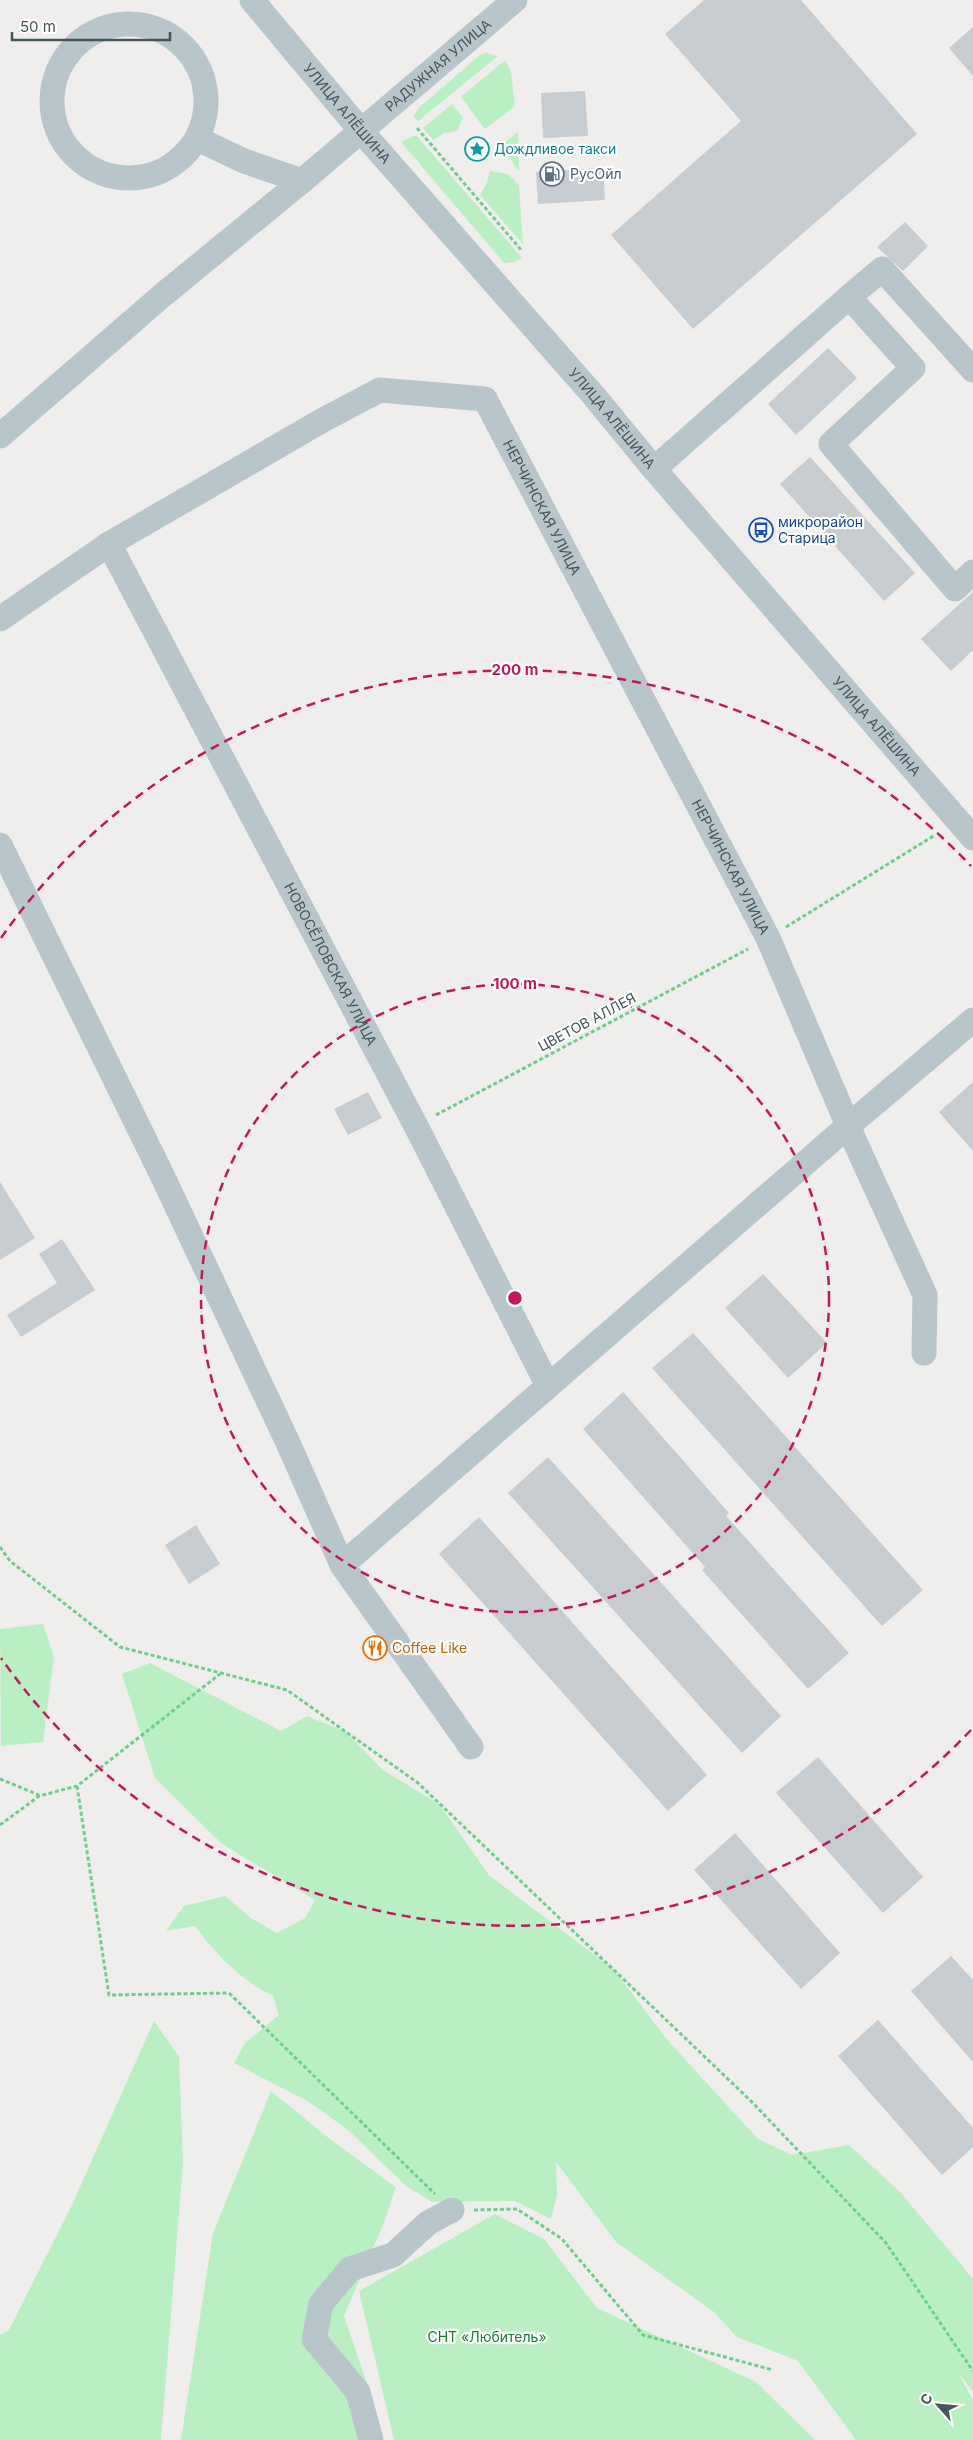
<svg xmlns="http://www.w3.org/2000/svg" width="973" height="2440" font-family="Inter,sans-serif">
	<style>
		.green { fill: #baefc3 }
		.building { fill: #c7ccd0 }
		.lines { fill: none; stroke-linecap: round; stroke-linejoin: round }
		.path { stroke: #71cd8c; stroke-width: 3; stroke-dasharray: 4 2.5; stroke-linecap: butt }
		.minor { stroke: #b8c5cb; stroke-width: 25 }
		.ring { fill: none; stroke: #c2185b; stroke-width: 2.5; stroke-dasharray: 9 6 }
		.labels { text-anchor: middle; stroke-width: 4.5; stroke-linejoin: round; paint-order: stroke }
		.street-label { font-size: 14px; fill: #45555b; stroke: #fff }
		.culture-label { font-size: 14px; fill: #0d838f; stroke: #fff; text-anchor: start }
		.service-label { font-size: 14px; fill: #4e5e75; stroke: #fff; text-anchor: start }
		.transit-label { font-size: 14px; fill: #164399; stroke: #fff; text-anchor: start }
		.food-label { font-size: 14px; fill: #c56008; stroke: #fff; text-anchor: start }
		.park-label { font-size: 14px; fill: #157d32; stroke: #fff }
		.centre { fill: #c2185b; stroke: #fff; stroke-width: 2.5 }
		.ring-label { font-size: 15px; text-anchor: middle; font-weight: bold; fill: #c2185b; stroke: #fff; stroke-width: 4.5; stroke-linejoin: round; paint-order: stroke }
	</style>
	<rect width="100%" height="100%" fill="#f0eded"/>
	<!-- green -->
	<g class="green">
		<path d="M487,53L498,56L418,121L413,117L419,108L481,54Z"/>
		<path d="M505,60L511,72L515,106L485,129L461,97Z"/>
		<path d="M452,104L463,118L457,131L444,133L433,140L423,128Z"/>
		<path d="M518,132L519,171L500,146Z"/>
		<path d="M416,135L522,258L514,262L504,263L401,142Z"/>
		<path d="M490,171L508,174L519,185L523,244L480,195L487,183Z"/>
		<path d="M43,1624L54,1657L43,1742L1,1746L0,1629Z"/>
		<path d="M150,1663L281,1731L307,1716L346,1732L383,1770L439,1804L489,1875L613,1969L670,2043L758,2139L792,2155L849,2145L900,2192L973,2279V2392L958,2372L973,2401V2440H856L798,2361L737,2337L714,2312L616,2242L556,2162L557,2195L551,2219L515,2201L432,2202L406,2186L348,2130L309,2102L234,2063L245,2043L279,2015L273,1996C241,1980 216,1955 195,1926L166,1931L184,1906L225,1896L252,1919L277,1933L305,1918L315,1900L222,1844L155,1778L122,1674Z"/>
		<path d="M154,2021L179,2057L183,2163L161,2440H0V2335L9,2330L71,2207Z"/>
		<path d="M271,2091L331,2140L396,2187L383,2225L344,2316L369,2389L366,2440H181L213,2233Z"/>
		<path d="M495,2214L544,2239L597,2308L756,2382L815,2440H394L359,2291Z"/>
	</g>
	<!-- building -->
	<g class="building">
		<path d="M704,0H801L917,134L693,329L611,235L741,121L665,34Z"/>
		<path d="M973,27V76L949,48Z"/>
		<path d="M585,91L588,136L543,138L541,93Z"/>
		<path d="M603,168L605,200L538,204L536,172Z"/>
		<path d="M905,222L928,246L903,271L877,247Z"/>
		<path d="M828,348L857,378L796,435L768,404Z"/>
		<path d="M810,457L915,573L884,601L780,484Z"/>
		<path d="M973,592V650L951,671L921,639Z"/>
		<path d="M973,1082V1151L939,1112Z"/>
		<path d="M368,1092L382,1118L348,1135L334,1109Z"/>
		<path d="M0,1182L35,1238L0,1260Z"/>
		<path d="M62,1239L95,1290L21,1337L7,1315L57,1283L39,1254Z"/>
		<path d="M763,1274L827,1343L788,1378L725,1308Z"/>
		<path d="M693,1333L923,1590L882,1626L652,1368Z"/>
		<path d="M623,1392L729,1513L726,1516L849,1653L808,1689L702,1570L705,1567L583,1429Z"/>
		<path d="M548,1457L781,1716L742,1753L508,1493Z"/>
		<path d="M479,1517L707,1775L668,1811L439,1554Z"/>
		<path d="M196,1525L220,1564L189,1584L165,1545Z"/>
		<path d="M818,1757L923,1877L883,1913L776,1793Z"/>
		<path d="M735,1833L840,1953L801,1989L694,1870Z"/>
		<path d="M951,1956L973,1980V2062L911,1991Z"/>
		<path d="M878,2020L973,2128V2147L942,2175L838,2056Z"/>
	</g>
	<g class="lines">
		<!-- path -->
		<g class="path">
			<path d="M417,128L522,251"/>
			<path d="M786,927L935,835"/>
			<path d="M436,1115L748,949"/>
			<path d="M0,1547L10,1561L120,1647L287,1690L418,1783L751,2101L886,2243L973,2371"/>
			<path d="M0,1779L39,1795"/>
			<path d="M77,1786L109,1995L229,1993L435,2194"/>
			<path d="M0,1825L39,1796L77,1786L220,1674"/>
			<path d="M474,2210L517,2209L562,2239L643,2335L773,2370"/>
		</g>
		<!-- minor -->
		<g class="minor">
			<path id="s1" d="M252,0L362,132L594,396L654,469L973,838"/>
			<circle cx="129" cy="101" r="77"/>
			<path id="s2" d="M198,139L244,161L302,181L515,0"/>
			<path d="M849,297L882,269L973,370"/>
			<path d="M0,436L164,294L302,181"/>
			<path d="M654,469L849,297L913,368L831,444L955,589L973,572"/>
			<path id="s3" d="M109,544L416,1126L548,1386"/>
			<path id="s4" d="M0,619L109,544L323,420L380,390L485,399L768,938L855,1142L925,1295L924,1353"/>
			<path d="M0,845L162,1175L289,1445L342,1565L471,1747"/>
			<path d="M342,1565L848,1126L973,1020"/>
			<path d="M371,2440L358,2392L314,2339L321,2304L350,2269L393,2255L428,2223L452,2210"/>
		</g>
	</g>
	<!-- distance rings -->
	<g class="ring">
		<circle cx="515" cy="1298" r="314"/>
		<path d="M971 1730A628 628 0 0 1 1 1658M1 938A628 628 0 0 1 971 866"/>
	</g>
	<!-- icons -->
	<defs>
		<g id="sight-ring" transform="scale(1.25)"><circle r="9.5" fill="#fff" stroke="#0f9aa8" stroke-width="1.5"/><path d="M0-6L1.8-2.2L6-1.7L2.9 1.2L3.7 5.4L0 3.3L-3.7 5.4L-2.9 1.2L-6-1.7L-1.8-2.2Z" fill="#0f9aa8"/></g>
		<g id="fuel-ring" transform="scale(1.25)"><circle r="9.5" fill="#fff" stroke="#5c6f8a" stroke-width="1.5"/><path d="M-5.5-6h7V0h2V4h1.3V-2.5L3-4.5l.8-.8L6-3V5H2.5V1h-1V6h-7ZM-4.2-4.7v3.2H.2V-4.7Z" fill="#5c6f8a"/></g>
		<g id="bus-ring" transform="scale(1.25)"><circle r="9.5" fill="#fff" stroke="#1a4fb4" stroke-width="1.5"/><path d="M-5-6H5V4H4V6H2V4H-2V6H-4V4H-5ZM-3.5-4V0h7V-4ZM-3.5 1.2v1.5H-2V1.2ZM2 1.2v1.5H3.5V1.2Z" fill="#1a4fb4"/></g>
		<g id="restaurant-ring" transform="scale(1.25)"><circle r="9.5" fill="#fff" stroke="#e8710a" stroke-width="1.5"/><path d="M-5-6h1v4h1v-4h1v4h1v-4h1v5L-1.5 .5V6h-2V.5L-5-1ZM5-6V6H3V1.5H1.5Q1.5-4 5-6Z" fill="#e8710a"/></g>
	</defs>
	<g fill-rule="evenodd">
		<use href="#sight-ring" x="477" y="149"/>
		<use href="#fuel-ring" x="552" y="174"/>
		<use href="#bus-ring" x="761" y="530"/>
		<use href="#restaurant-ring" x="375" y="1648"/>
	</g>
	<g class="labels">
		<!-- street labels -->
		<g class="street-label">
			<text dy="5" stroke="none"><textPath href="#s2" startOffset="291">РАДУЖНАЯ УЛИЦА</textPath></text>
			<text dy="5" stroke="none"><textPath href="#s1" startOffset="148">УЛИЦА АЛЁШИНА</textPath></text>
			<text dy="5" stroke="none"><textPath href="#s1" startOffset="552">УЛИЦА АЛЁШИНА</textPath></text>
			<text dy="5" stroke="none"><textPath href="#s4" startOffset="672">НЕРЧИНСКАЯ УЛИЦА</textPath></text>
			<text dy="5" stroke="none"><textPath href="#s1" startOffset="958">УЛИЦА АЛЁШИНА</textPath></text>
			<text dy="5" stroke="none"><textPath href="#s4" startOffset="1078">НЕРЧИНСКАЯ УЛИЦА</textPath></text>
			<text dy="5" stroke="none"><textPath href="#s3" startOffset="475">НОВОСЁЛОВСКАЯ УЛИЦА</textPath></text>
			<text transform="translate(587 1022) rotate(-28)" y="5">ЦВЕТОВ АЛЛЕЯ</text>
		</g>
		<!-- culture labels -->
		<g class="culture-label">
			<text x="494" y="154">Дождливое такси</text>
		</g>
		<!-- service labels -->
		<g class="service-label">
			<text x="570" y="179">РусОйл</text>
		</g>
		<!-- transit labels -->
		<g class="transit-label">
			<text x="778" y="527">микрорайон<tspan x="778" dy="16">Старица</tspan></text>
		</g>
		<!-- food labels -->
		<g class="food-label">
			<text x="392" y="1653">Coffee Like</text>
		</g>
		<!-- park labels -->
		<g class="park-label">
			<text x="487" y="2342">СНТ «Любитель»</text>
		</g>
	</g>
	<circle cx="515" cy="1298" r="8" class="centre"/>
	<g class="ring-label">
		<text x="515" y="675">200 m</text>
		<text x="515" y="989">100 m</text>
	</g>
	<!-- north arrow -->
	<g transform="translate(938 2405) rotate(297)" stroke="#ffffff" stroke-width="4" paint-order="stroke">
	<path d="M0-4L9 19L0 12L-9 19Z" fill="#45555b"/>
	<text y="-8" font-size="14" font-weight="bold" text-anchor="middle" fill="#45555b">С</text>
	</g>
	<!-- scale -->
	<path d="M12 32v8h158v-8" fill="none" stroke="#45555b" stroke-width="2.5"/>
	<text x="20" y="32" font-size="15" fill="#45555b" stroke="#ffffff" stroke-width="4" paint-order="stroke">50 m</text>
</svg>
